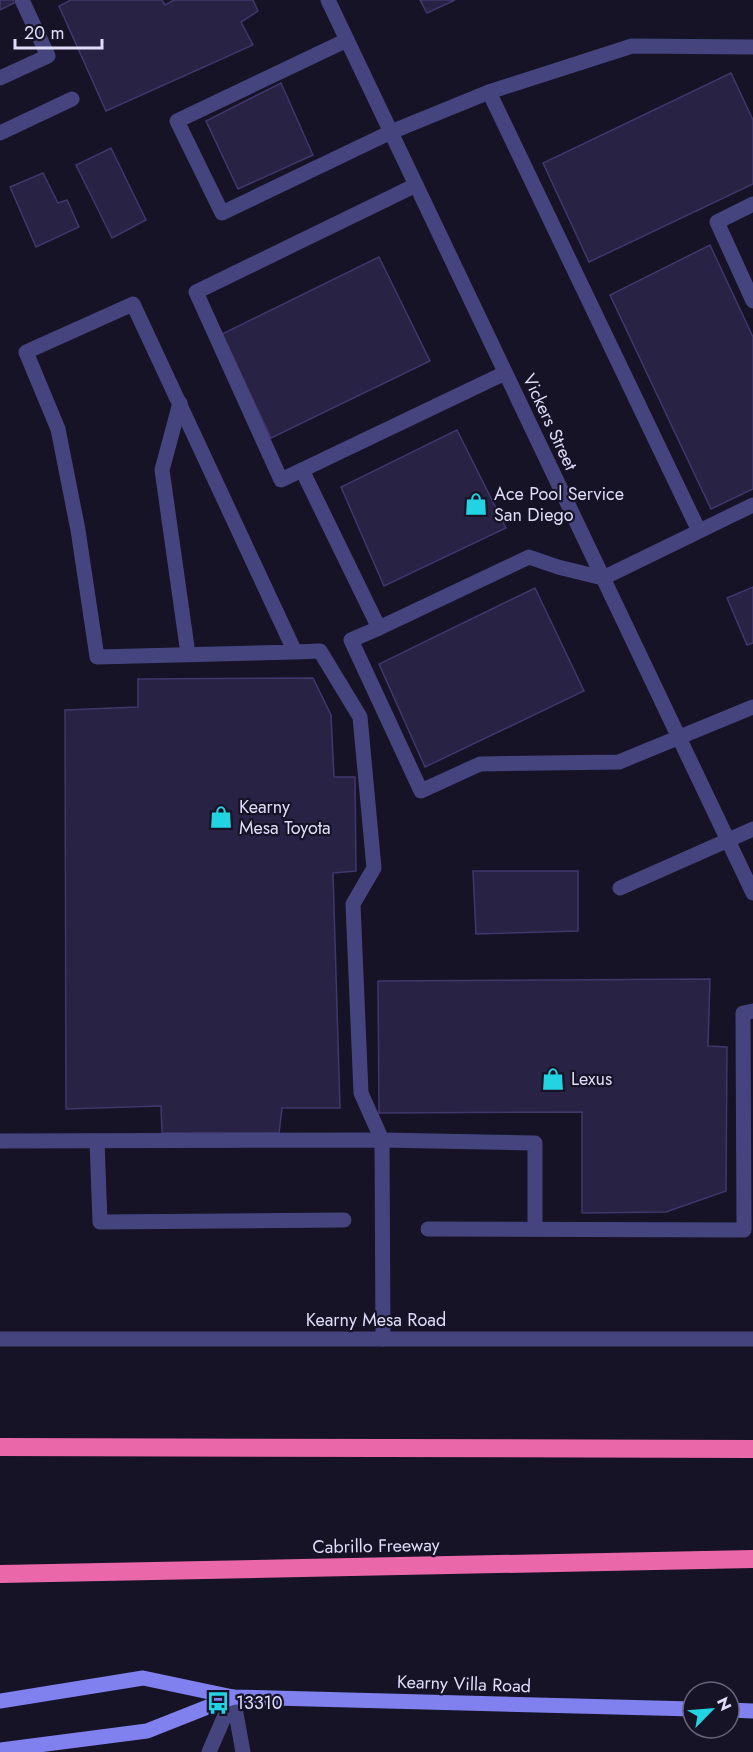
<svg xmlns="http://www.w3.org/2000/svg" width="753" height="1752" font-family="Jost,sans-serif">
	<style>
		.building { fill: #282244; stroke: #40376d; stroke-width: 1.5 }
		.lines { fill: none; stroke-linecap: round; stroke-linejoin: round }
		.service { stroke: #45447f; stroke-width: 15 }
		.minor { stroke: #45447f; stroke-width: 15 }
		.tertiary { stroke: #45447f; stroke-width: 15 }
		.secondary { stroke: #8081ee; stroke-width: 15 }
		.motorway { stroke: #ea68aa; stroke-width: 18 }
		.labels { text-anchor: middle; stroke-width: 4.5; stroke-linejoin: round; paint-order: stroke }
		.street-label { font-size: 18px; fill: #dfddfa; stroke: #161326 }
		.poi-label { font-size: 18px; fill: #dfddfa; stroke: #161326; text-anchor: start }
	</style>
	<rect width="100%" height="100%" fill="#161326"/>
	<!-- building -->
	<g class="building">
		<path d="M0,0H13L14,3L0,10Z"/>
		<path d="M71,0H162L165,5L174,0H253L258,11L241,22L253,45L106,111L59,6Z"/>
		<path d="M420,0H455L427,13Z"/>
		<path d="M731,73L753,120V184L589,262L543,163Z"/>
		<path d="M281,83L313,155L238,189L206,121Z"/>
		<path d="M111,148L146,220L112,238L76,165Z"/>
		<path d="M43,173L58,203L67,200L79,227L36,247L10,187Z"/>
		<path d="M710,245L753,337V489L711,509L610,295Z"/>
		<path d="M379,257L430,361L271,438L222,334Z"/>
		<path d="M457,430L506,528L384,586L341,487Z"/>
		<path d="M753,587V643L747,645L727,598Z"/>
		<path d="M535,588L584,691L425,767L379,664Z"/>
		<path d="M313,678L331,715L334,777H355L356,871L333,873L340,1108H282L279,1133H162L161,1106L66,1109L65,710L138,707V679Z"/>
		<path d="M473,871H578V931L476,934Z"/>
		<path d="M710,979L708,1046L727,1047L726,1191L666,1212L582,1213V1112L379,1113L378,981Z"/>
	</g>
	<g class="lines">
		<!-- service -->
		<g class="service">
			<path d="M347,40L177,121L222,213L391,132L489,92"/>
			<path d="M0,78L48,56L22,0"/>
			<path d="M0,133L72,99"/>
			<path d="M753,204L717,222L753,301"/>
			<path d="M505,373L302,470L379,628L529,557L558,567L603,578L753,505"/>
			<path d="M180,403L162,470L188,654"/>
			<path d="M302,470L281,480L196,292L416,185"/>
			<path d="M699,531L489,92L632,46L753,47"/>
			<path d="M379,628L351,640L421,791L480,764L619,762L753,707"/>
			<path d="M295,652L133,304L26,352L58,429L78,530L97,657L295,652L320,651L360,717L374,868L353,904L361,1093L382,1140L383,1339"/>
			<path d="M620,888L753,829"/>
			<path d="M0,1141L382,1140L535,1143V1229"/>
			<path d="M97,1141L100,1222L344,1220"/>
			<path d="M428,1229L744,1230L743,1013L753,1011"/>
		</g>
		<!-- minor -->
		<path class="minor" d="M328,0L753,893"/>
		<!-- tertiary -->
		<g class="tertiary">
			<path d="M0,1339H753"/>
			<path d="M233,1697L243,1752"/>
			<path d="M209,1752L233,1697"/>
		</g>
		<!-- secondary -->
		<g class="secondary">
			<path d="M0,1701L143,1678L233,1697L693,1709"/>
			<path d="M729,1710L753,1711"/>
			<path d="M0,1750L147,1731L233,1697"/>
		</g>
		<!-- motorway -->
		<g class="motorway">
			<path d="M0,1447L753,1449"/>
			<path d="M0,1574L753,1559"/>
		</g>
	</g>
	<!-- icons -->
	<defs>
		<g id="shop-bare" transform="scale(1.8)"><path d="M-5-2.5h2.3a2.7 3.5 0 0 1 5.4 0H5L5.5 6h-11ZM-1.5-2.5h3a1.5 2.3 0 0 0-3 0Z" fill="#22d3e1" stroke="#161326" stroke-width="2.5" paint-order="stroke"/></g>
		<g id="bus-bare" transform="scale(1.8)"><path d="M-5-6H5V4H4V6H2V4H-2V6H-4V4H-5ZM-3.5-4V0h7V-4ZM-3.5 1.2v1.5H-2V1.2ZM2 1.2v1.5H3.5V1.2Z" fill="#22d3e1" stroke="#161326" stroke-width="2.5" paint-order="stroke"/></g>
	</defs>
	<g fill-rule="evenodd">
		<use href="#shop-bare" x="476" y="504"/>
		<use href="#shop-bare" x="221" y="817"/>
		<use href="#shop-bare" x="553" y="1079"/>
		<use href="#bus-bare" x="218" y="1703"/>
	</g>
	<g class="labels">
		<!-- street labels -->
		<g class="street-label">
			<text transform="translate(550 422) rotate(65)" y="6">Vickers Street</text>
			<text x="376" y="1326">Kearny Mesa Road</text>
			<text transform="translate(376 1546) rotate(-1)" y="6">Cabrillo Freeway</text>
			<text transform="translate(464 1684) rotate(2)" y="6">Kearny Villa Road</text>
		</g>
		<!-- poi labels -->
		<g class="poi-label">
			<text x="494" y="500">Ace Pool Service<tspan x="494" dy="21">San Diego</tspan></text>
			<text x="239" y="813">Kearny<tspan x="239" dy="21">Mesa Toyota</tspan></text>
			<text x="571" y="1085">Lexus</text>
			<text x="236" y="1709">13310</text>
		</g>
	</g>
	<!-- north arrow -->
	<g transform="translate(711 1710) rotate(65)"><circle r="28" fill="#161326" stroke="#66647b" stroke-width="1.5"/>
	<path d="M0-4.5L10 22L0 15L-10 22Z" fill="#22d3e1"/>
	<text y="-9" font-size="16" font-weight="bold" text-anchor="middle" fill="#dfddfa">N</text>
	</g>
	<!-- scale -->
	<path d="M15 39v9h87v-9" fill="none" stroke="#dfddfa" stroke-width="3"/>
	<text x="24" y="39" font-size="18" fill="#dfddfa" stroke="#161326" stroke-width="4.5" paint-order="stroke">20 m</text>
</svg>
